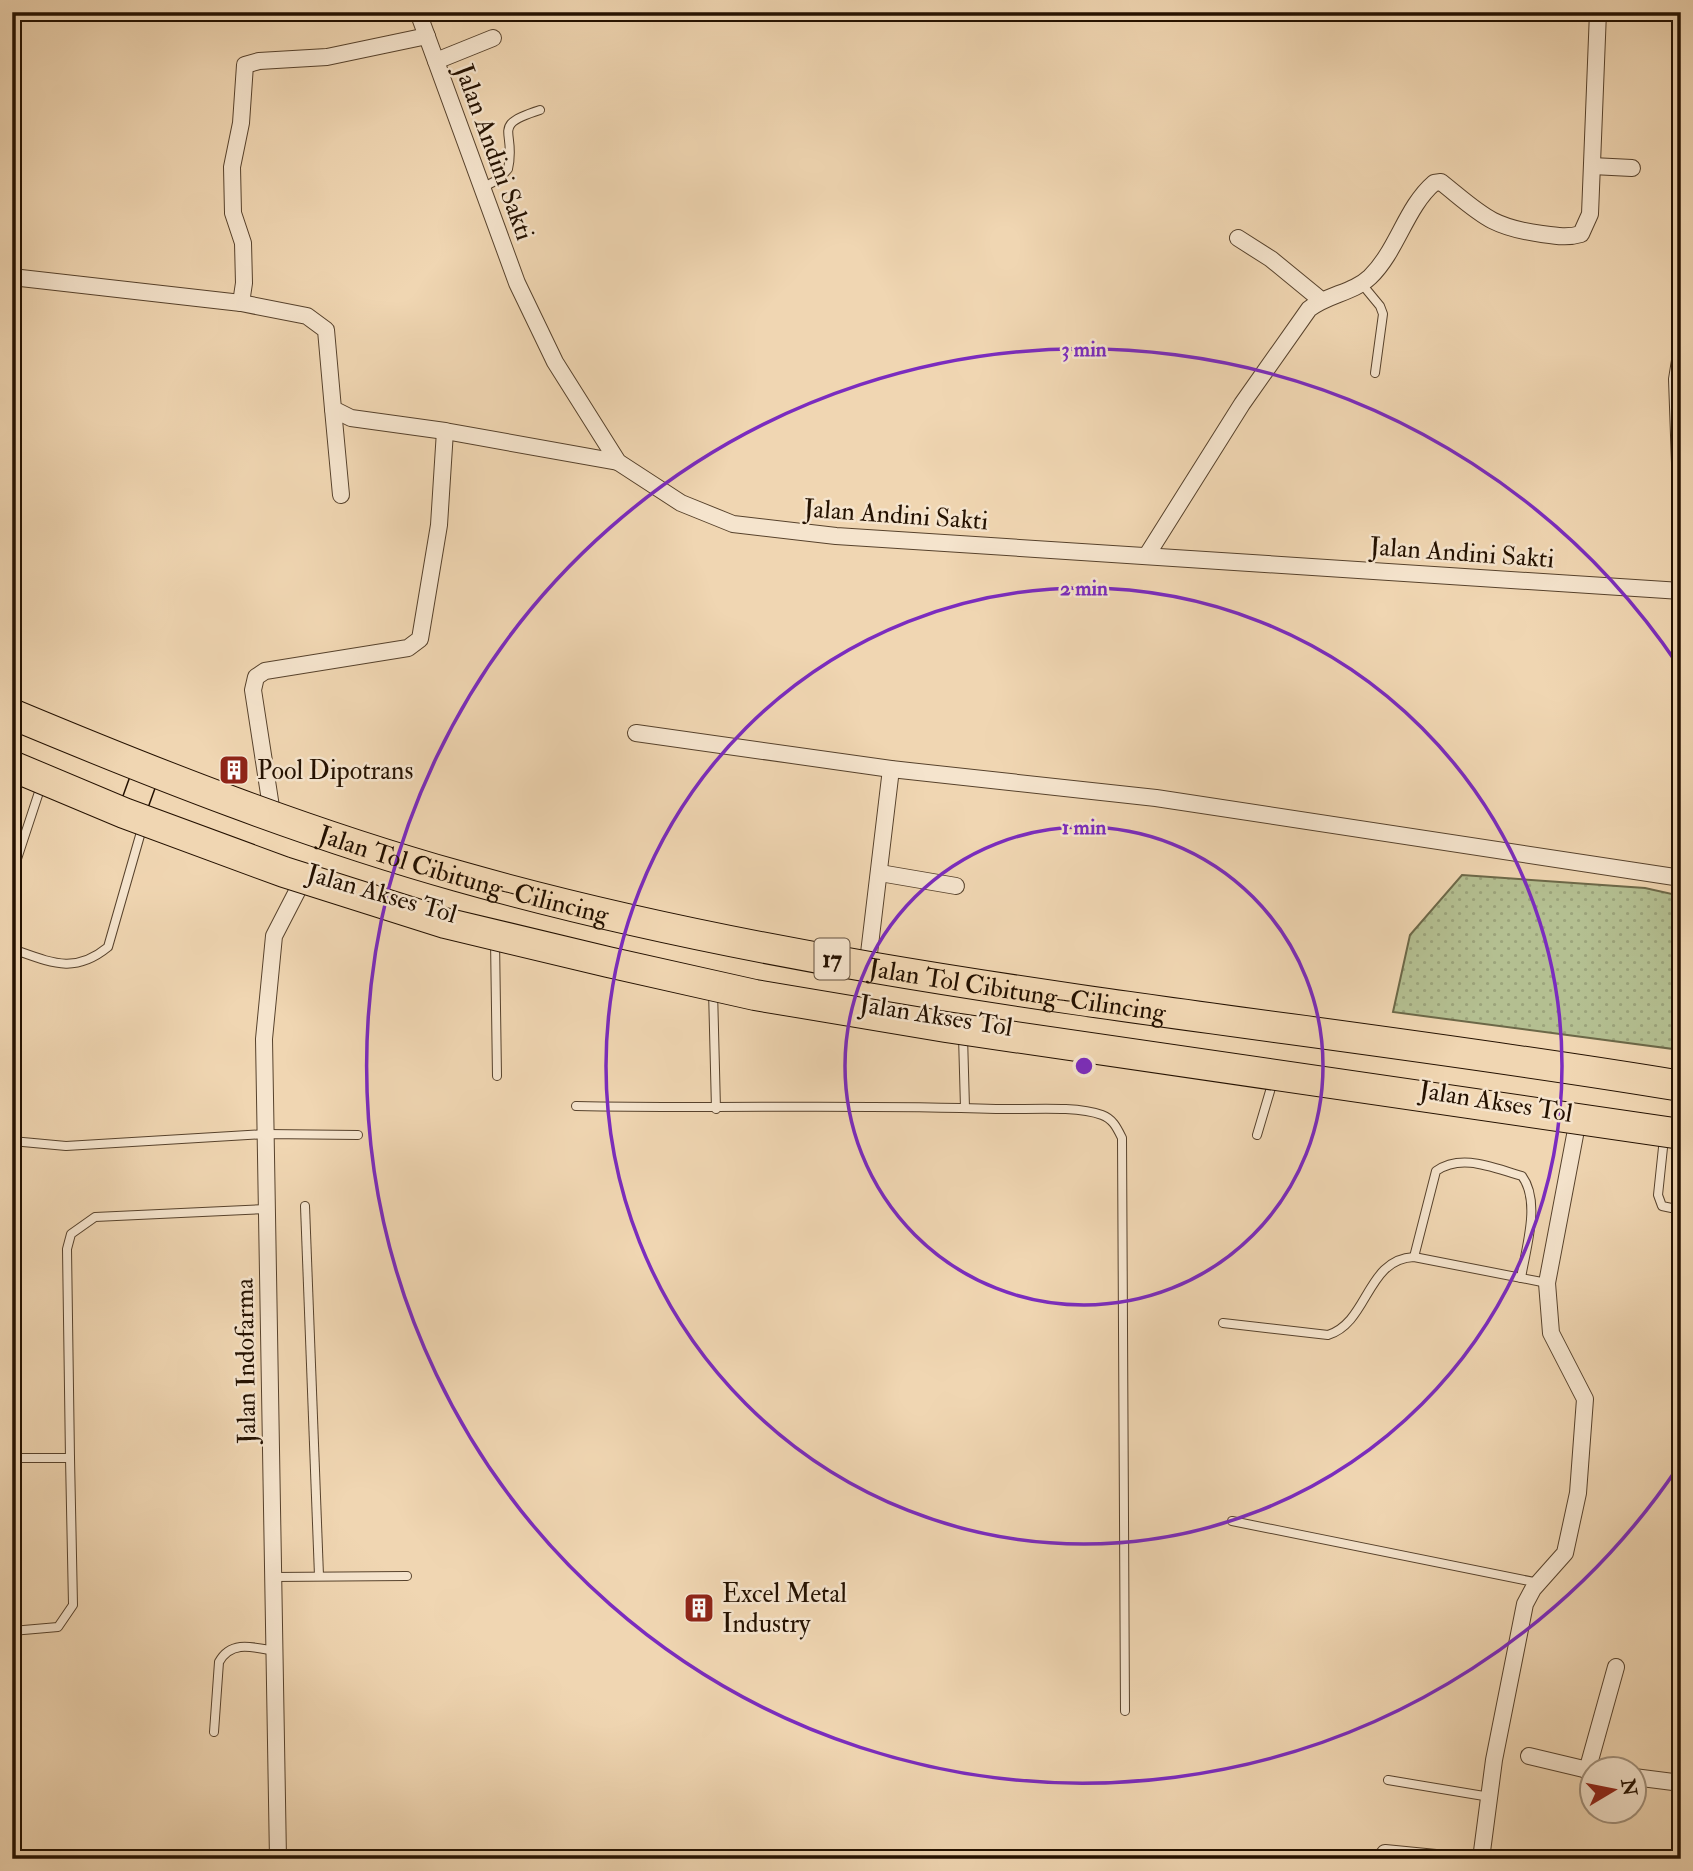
<svg xmlns="http://www.w3.org/2000/svg" width="1693" height="1871" font-family="'IM FELL Double Pica',serif">
	<style>
		.grass { fill: url(#grass-dots); stroke: #6c6848; stroke-width: 2 }
		.lines { fill: none; stroke-linecap: round; stroke-linejoin: round }
		.lane-casing { stroke: #57422c; stroke-width: 10 }
		.street-casing { stroke: #57422c; stroke-width: 18 }
		.primary-casing { stroke: #241100; stroke-width: 29 }
		.lane { stroke: #f5e4cd; stroke-width: 8 }
		.street { stroke: #f5e4cd; stroke-width: 16 }
		.primary { stroke: #f0d6b2; stroke-width: 26 }
		.highway-bridge-casing { stroke: #241100; stroke-width: 32; stroke-linecap: butt }
		.highway-bridge { stroke: #f0d6b2; stroke-width: 30 }
		.ring { fill: none; stroke: #7b2cbf; stroke-width: 3.5 }
		.labels { text-anchor: middle; stroke-width: 5; stroke-linejoin: round; paint-order: stroke }
		.shield { fill: #f5e4cd; stroke: #63503e; stroke-width: 2 }
		.shield-label { font-size: 24px; font-weight: bold; fill: #241100 }
		.street-label { font-size: 26px; fill: #241100; stroke: #f5e4cd }
		.poi-label { font-size: 26px; fill: #241100; stroke: #f5e4cd; text-anchor: start }
		.centre { fill: #7b2cbf; stroke: #f5e4cd; stroke-width: 3.5 }
		.ring-label { font-size: 21px; text-anchor: middle; font-weight: bold; fill: #7b2cbf; stroke: #f5e4cd; stroke-width: 5; stroke-linejoin: round; paint-order: stroke }
	</style>
	<defs>
		<pattern id="grass-dots" width="8" height="8" patternUnits="userSpaceOnUse" patternTransform="scale(1.75)"><rect width="8" height="8" fill="#b4bf91"/><path d="M2 2h.1M6 6h.1" fill="none" stroke="#9ba37b" stroke-width="1.8" stroke-linecap="round"/></pattern>
	</defs>
	<rect width="100%" height="100%" fill="#f0d6b2"/>
	<filter id="stains"><feTurbulence type="fractalNoise" baseFrequency=".00286" numOctaves="4"/><feColorMatrix values="0 0 0 0 .2 0 0 0 0 .09 0 0 0 0 .02 0 0 0 .5 -.17"/></filter>
	<radialGradient id="worn" r=".72"><stop offset=".6" stop-color="#630" stop-opacity="0"/><stop offset="1" stop-color="#630" stop-opacity=".3"/></radialGradient>
	<!-- grass -->
	<path class="grass" d="M1462,875L1645,888L1681,896V1050L1393,1012L1410,935Z"/>
	<g class="lines">
		<!-- lane casing -->
		<g class="lane-casing">
			<g id="lane">
				<path d="M482,188L499,179L508,169C517,130 489,126 540,110"/>
				<path d="M1361,283L1380,306L1383,314L1375,373"/>
				<path d="M1681,329L1673,379L1677,491L1681,497"/>
				<path d="M12,874L42,783"/>
				<path d="M495,940L497,1076"/>
				<path d="M12,944L15,950C52,963 75,974 108,947L143,825"/>
				<path d="M713,990L716,1109"/>
				<path d="M963,1036L965,1108"/>
				<path d="M576,1106C716,1109 856,1104 996,1109C1025,1110 1075,1105 1102,1115C1113,1119 1117,1128 1122,1138L1125,1711"/>
				<path d="M1257,1135L1273,1081"/>
				<path d="M1664,1138L1658,1195L1662,1206L1681,1210"/>
				<path d="M12,1141L66,1146L266,1134L358,1135"/>
				<path d="M305,1206L319,1576"/>
				<path d="M1414,1257L1436,1171C1462,1153 1493,1168 1522,1176C1541,1202 1526,1247 1521,1278"/>
				<path d="M1223,1323L1328,1335C1369,1322 1366,1259 1414,1257L1547,1283"/>
				<path d="M12,1458H70L67,1249L71,1234L95,1217L267,1209"/>
				<path d="M1232,1521L1539,1583"/>
				<path d="M273,1577L407,1576"/>
				<path d="M12,1631L58,1627L73,1605L70,1458"/>
				<path d="M214,1732L219,1662C231,1640 253,1647 275,1651"/>
				<path d="M1388,1780L1490,1797"/>
			</g>
		</g>
		<!-- street casing -->
		<g class="street-casing">
			<g id="street">
				<path d="M418,12L517,283L555,362L618,462L681,503L733,524L836,536L1681,591"/>
				<path d="M436,61L493,38"/>
				<path d="M1592,166L1632,168"/>
				<path d="M1238,238L1271,259L1321,300"/>
				<path d="M12,277L241,303L307,316L326,330L333,409L351,418L445,431L618,462"/>
				<path d="M241,303L244,283L243,243L233,213L232,167L241,123L245,65L259,61L327,57L427,36"/>
				<path d="M333,409L341,495"/>
				<path d="M1147,555L1242,404L1309,309C1328,294 1353,293 1370,277C1397,251 1406,207 1434,183L1441,182C1481,214 1490,227 1542,234C1556,236 1568,238 1581,234L1590,214L1598,12"/>
				<path d="M636,733L891,769L1156,798L1681,878"/>
				<path d="M273,820L253,690L256,677L265,671L408,648L420,639L439,525L445,431"/>
				<path d="M880,873L956,886"/>
				<path d="M867,970L891,769"/>
				<path d="M1529,1756L1592,1771"/>
				<path d="M1587,1771L1616,1667"/>
				<path d="M1634,1777L1681,1783"/>
				<path d="M1385,1853L1446,1859"/>
				<path d="M278,1859L264,1039L274,936L306,874"/>
				<path d="M1481,1859L1494,1760L1525,1604L1533,1589L1565,1553L1578,1493L1585,1399L1551,1333L1547,1283L1579,1114"/>
			</g>
		</g>
		<!-- primary casing -->
		<g class="primary-casing">
			<path id="primary" d="M134,806L143,781"/>
		</g>
		<!-- lane -->
		<use href="#lane" class="lane"/>
		<!-- street -->
		<use href="#street" class="street"/>
		<!-- primary -->
		<use href="#primary" class="primary"/>
		<!-- highway-bridge casing -->
		<g class="highway-bridge-casing">
			<g id="highway-bridge">
				<path id="s1" d="M12,714C158,775 305,833 458,876C856,989 1273,1018 1681,1086"/>
				<path d="M12,766L124,813L284,872L445,923L608,962L755,995L946,1027L1681,1134"/>
			</g>
		</g>
		<!-- highway-bridge -->
		<use href="#highway-bridge" class="highway-bridge"/>
	</g>
	<!-- distance rings -->
	<g class="ring">
		<circle cx="1084" cy="1066" r="239"/>
		<circle cx="1084" cy="1066" r="478"/>
		<path d="M1678 1467A717 717 0 1 1 1678 665"/>
	</g>
	<!-- icons -->
	<defs>
		<g id="building-square" transform="scale(1.575)"><rect x="-9" y="-9" width="18" height="18" rx="4" fill="#8f2418" stroke="#f5e4cd"/><path d="M-4-6H4V6H1V3H-1V6H-4ZM-2.5-4.3h1.7v1.8h-1.7ZM.8-4.3h1.7v1.8H.8ZM-2.5-1h1.7V.8h-1.7ZM.8-1h1.7V.8H.8Z" fill="#fff"/></g>
	</defs>
	<g fill-rule="evenodd">
		<use href="#building-square" x="234" y="770"/>
		<use href="#building-square" x="699" y="1608"/>
	</g>
	<g class="labels">
		<!-- shield labels -->
		<rect class="shield" x="814.5" y="938.5" width="35" height="41" rx="5"/>
		<g class="shield-label">
			<text x="832" y="967">17</text>
		</g>
		<!-- street labels -->
		<g class="street-label">
			<text transform="translate(495 152) rotate(70)" y="9">Jalan Andini Sakti</text>
			<text transform="translate(896 514) rotate(4)" y="9">Jalan Andini Sakti</text>
			<text transform="translate(1462 552) rotate(4)" y="9">Jalan Andini Sakti</text>
			<text dy="9" stroke="none"><textPath href="#s1" startOffset="480">Jalan Tol Cibitung–Cilincing</textPath></text>
			<text transform="translate(382 893) rotate(16)" y="9">Jalan Akses Tol</text>
			<text dy="9" stroke="none"><textPath href="#s1" startOffset="1046">Jalan Tol Cibitung–Cilincing</textPath></text>
			<text transform="translate(936 1015) rotate(9)" y="9">Jalan Akses Tol</text>
			<text transform="translate(1496 1101) rotate(9)" y="9">Jalan Akses Tol</text>
			<text transform="translate(245 1361) rotate(-91)" y="9">Jalan Indofarma</text>
		</g>
		<!-- poi labels -->
		<g class="poi-label">
			<text x="257" y="779">Pool Dipotrans</text>
			<text x="722" y="1602">Excel Metal<tspan x="722" dy="30">Industry</tspan></text>
		</g>
	</g>
	<circle cx="1084" cy="1066" r="10" class="centre"/>
	<g class="ring-label">
		<text x="1084" y="356">3 min</text>
		<text x="1084" y="595">2 min</text>
		<text x="1084" y="834">1 min</text>
	</g>
	<!-- margin -->
	<rect width="1693" height="1871" fill="none" stroke="#f0d6b2" stroke-width="42"/>
	<rect x="14" y="14" width="1665" height="1843" fill="none" stroke="#241100" stroke-width="3.5"/>
	<rect x="21" y="21" width="1651" height="1829" fill="none" stroke="#241100" stroke-width="2"/>
	<!-- north arrow -->
	<g transform="translate(1613 1790) rotate(80)"><circle r="33" fill="#f5e4cd" stroke="#a1907b" stroke-width="2"/>
	<path d="M0-5L12 26L0 18L-12 26Z" fill="#8f2418"/>
	<text y="-10" font-size="19" font-weight="bold" text-anchor="middle" fill="#241100">N</text>
	</g>
	<rect width="100%" height="100%" filter="url(#stains)"/>
	<rect width="100%" height="100%" fill="url(#worn)"/>
</svg>
